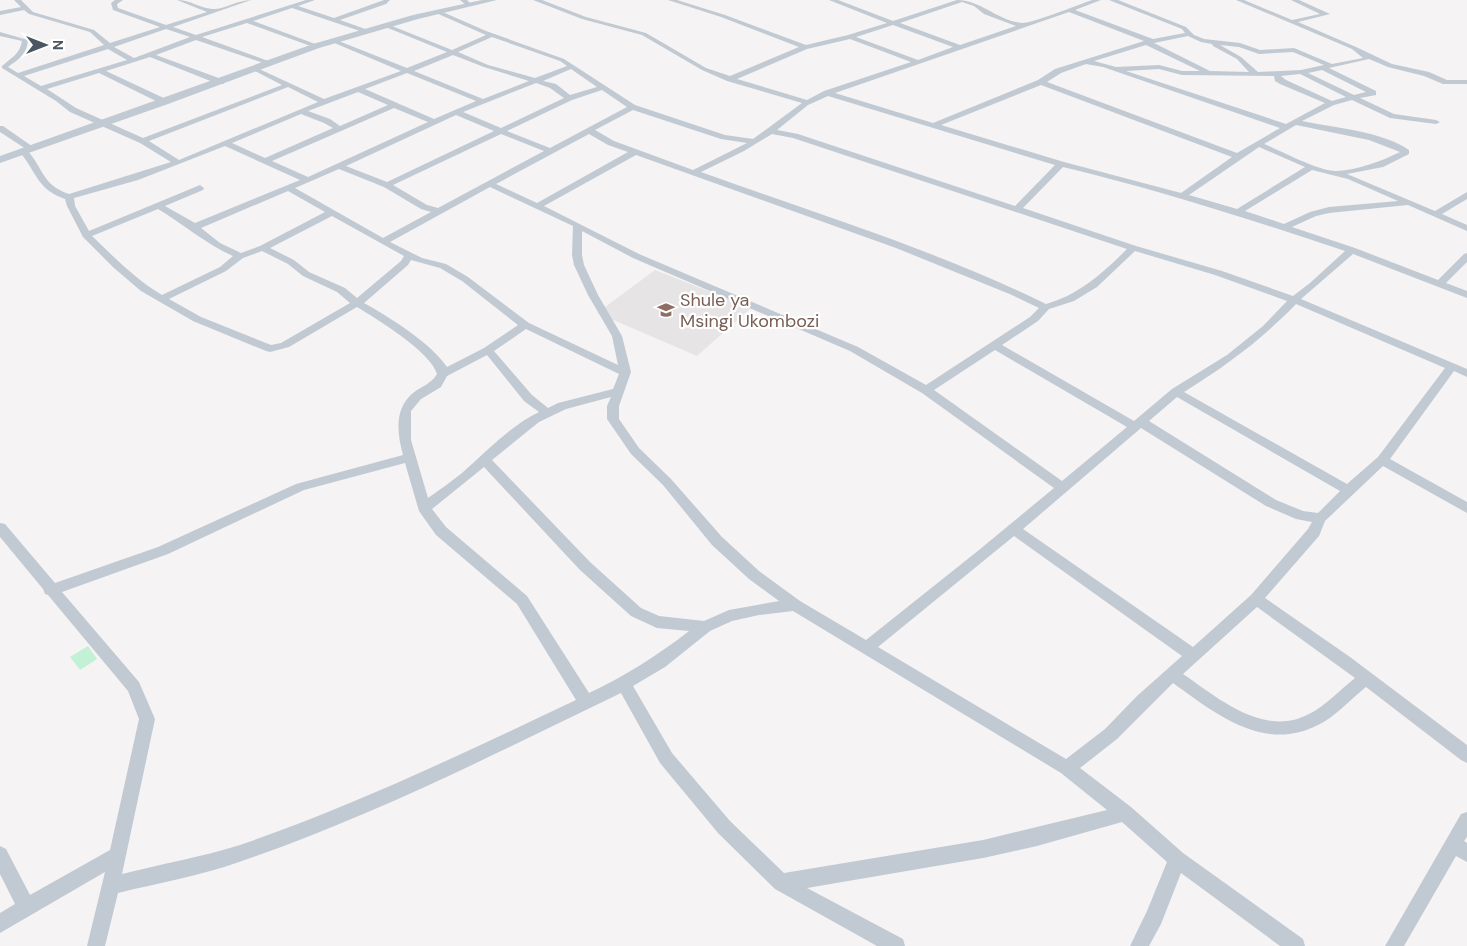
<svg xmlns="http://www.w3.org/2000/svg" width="1467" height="946" font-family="'DM Sans',sans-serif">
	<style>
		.education { fill: #e6e4e5 }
		.green { fill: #c3f1d5 }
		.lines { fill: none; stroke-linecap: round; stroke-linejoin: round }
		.minor { fill: #c1cad2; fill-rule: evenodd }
		.tertiary { fill: #c1cad2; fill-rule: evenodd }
		.labels { text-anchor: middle; stroke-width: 4.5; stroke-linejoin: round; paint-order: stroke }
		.education-label { font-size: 18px; fill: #785e54; stroke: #fff; text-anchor: start }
	</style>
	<rect width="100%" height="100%" fill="#f5f3f3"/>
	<!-- education -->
	<path class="education" d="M655,270L751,308L697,356L597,313Z"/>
	<!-- green -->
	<path class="green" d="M88,646L97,659L80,670L70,657Z"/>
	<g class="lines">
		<!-- minor -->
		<g class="minor">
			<path d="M14,0H21L33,12L94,30L110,43L160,27L113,10L111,3L115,0H123L117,4L118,8L166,25L207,12L177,0C190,0 200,8 212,9C223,10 238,0 251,0L173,27L196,35L306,0H315L298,6L334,18L384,0H390L386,4L340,20L368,30L369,31L366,33L292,8L253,21L318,45L319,46L316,48L247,23L202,37L271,62V64L269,65L196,40L156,55L224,80V84H218L150,57L106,71L168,100V104H162L99,73L47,89L76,108L143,138L282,85L253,70V68H257L324,99L401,71L332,42V40H336L407,68L447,52L383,26V24H387L452,50L486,35L436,13V11L438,10L486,31L564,59L635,105L725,135L753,139L802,103L727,81L702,70L642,35L582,19L533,0H542L586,17L646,33L706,68L730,76L799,47L721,17L668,0H677L725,15L806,45L848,35L887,23L829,0H838L893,21L957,0C981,0 998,21 1022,23C1030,24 1081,4 1092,0H1101L1075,10L1153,39L1185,33L1182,29L1109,0H1118L1186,27L1194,35L1204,39L1240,43L1260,50L1294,48L1332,64L1363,58L1352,49L1236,0H1244L1292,20L1320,14L1291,0H1299L1330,14L1298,22L1356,47L1392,64L1429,72L1447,80H1467V84H1443L1424,76L1388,67L1369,59L1329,68L1376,91V95L1360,98L1394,114L1436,120L1440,122L1436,124L1390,118L1352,100L1334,105L1302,121C1335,128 1381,131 1409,150V154L1383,167L1347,174L1435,211L1467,192V199L1442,214L1467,225V231L1408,205L1329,213L1316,216L1292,227L1355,248L1438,280L1464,254L1467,253V262L1446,283L1467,291V298L1353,254L1301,299L1467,369V377L1454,371L1390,459L1467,502V513L1383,466L1325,521L1319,536L1265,598L1350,657L1467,745V763L1461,760L1366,687C1352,698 1334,718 1318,725C1264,753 1216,714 1173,683L1117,739L1080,768L1131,807L1183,853L1303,939L1305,946H1280L1181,873L1161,924L1149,946H1130L1147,911L1167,862L1122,822L1037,846L983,858L807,888L903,939L905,946H877L775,889L718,833L660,763L621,693C497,753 371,817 239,862C200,876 158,883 118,893L105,946H87L105,872L0,933V913L15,904L0,874V846L6,849L30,895L110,850L139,719L128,691L48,595L45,594L43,589L0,537V523L5,524L55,583L158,547L296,484L403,455C397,433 394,409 413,393C422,386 431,384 437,374C431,352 377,319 357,307L289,347L270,352L266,351L193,321L141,291L114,268L83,237L67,206L65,199C37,189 37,173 20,152L27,150C44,169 42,185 69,194L171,162L140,143L70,112L56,101L2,68V66C11,58 20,54 22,41L0,36V32L28,40C27,54 19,59 8,67L18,73L104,45L90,32L29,14L24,10L0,15V11L21,7ZM962,2L974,6L984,14L1016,26L960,45L900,23ZM1069,12L1144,41L1055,69L1038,80L933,123L835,93ZM893,25L953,47L918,60L856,37ZM166,29L190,37L134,58L114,47ZM1188,36L1201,42L1212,44L1213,46L1237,59L1249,72L1210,71L1154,43ZM492,37L560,61L567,66L535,78L488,65L458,52ZM850,39L911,62L824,91L807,100L737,79L807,49ZM1146,45L1200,71H1182L1159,65L1116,67L1094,61ZM1220,45L1239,47L1259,54L1293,52L1324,65L1301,70L1258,72L1241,57ZM108,49L127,60L41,86L24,76ZM453,55L484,67L529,81L483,99L414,71ZM1086,64L1103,67L1280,128L1237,153L1047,82L1061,73ZM571,69L597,87L570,95L556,84L543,81ZM1159,69L1182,75L1274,76L1275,81L1280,84L1325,103L1286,124L1126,71ZM1322,70L1366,92L1354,95L1308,73ZM407,73L476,101L434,119L365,89ZM1300,74L1346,97L1332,101L1286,80L1281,76ZM536,83L550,88L564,98L501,128L463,112ZM1041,85L1232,157L1181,193L1064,162L941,125ZM288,87L318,102L179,160L149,141ZM602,90L627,107L550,148L507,131L572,100ZM358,92L388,105L340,126L330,119L308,111ZM828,96L1055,165L1015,206L798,134L777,130L808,105ZM394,108L428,122L308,177L272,161ZM633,110L721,139L747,143L693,170L614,141L595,130ZM301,114L324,123L333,128L265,158L232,143ZM456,115L494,131L387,182L346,166ZM1296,125L1369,140L1400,152C1382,161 1357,170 1337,171C1320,172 1281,151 1264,144ZM501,134L544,151L438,208L427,205L393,185ZM589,134L608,145L628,152L537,203L496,184ZM772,134L793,138L1127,249C1104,272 1079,295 1046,304C936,250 817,214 701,172L744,151ZM225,146L300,180L195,223L165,206L203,190L204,188L200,185L89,231L75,206L74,198L138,180ZM1259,147L1305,167L1237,209L1189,195ZM636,155L896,248L1012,295L1039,308L1030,317L926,385L858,347L639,254L544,206ZM1063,167C1159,190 1252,220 1345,251L1310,283L1293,296L1222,271L1136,246L1023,208ZM339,169L384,187L421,209L431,212L383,238L295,188ZM1312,170L1348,179L1398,201L1329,207L1310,212L1284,224L1245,211ZM490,187L573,226L572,255L574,265L588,295L612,336L618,365L529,323L468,277L446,264L422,258L390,242ZM288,191L325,212L260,246L241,253L220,243L201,228ZM158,209C183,224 206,244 233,256L220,267L162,295C135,279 114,257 92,236ZM332,216L404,256L401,261L357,298L345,288L309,272L294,260L270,248ZM582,231L633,258L850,351L922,393L1054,488L979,550L866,640L800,601L759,571L722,537L671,479L639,448L619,419V406L631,372L622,336L598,295L584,265L582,255ZM262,251L288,264L303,276L337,292L350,303L281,343L271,345L201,317L169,299L226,271L243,258ZM1135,251L1215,275L1287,301L1263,326L1227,355L1172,389L1134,421L1002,345L1038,321L1049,309L1074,301L1097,287ZM411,260L440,268L462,281L518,325L484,348L447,367C431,343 389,317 364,303L408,265ZM1296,304L1445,368L1378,457L1347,484L1184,392C1227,365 1260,341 1296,304ZM526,329L619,374L613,389L558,403L548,408L532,395L494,351ZM995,350L1127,427L1062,481L934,390ZM487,355L524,401L539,412C510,426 486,452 462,473C451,482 439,490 428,498L411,440V411L421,399L441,387L447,376ZM611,397L607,406V419L631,454L663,485L712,545L749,579L779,601L729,610L704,621L659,616L641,608L590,562L492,460L539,422L566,409ZM1177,397L1340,491L1318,513L1303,511L1276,500L1149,421ZM1141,428L1266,506L1296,519L1312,522L1308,529L1251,595L1193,647L1023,529ZM405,463L419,511L436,535L517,604L576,700C466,752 356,805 240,845C202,857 161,864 122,874L155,719L139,682L62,592L168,554L304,490ZM484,467L580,570L631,616L657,628L689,631C657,656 625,676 589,693L527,596L446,527L432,509ZM1014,536L1182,656L1137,696L1105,729L1066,759L878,647ZM1257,607L1355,678C1341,689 1324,707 1309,714C1264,738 1218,698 1183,674ZM793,611L1061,773L1107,810L983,840L784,873L730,821L672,753L633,686L665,667L710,631L732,621L759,615Z"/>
			<path d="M460,0H467L472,5L467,6Z"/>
			<path d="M0,126H3L36,149L29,151L0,132Z"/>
			<path d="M1467,812V837L1464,841L1467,843V862L1456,856L1404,946H1385L1461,814Z"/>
		</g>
		<!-- tertiary -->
		<path class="tertiary" d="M482,0H497L418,19L319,48L168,104L0,163V156L313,44L413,15Z"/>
	</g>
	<!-- icons -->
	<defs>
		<g id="school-bare" transform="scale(1.35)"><path d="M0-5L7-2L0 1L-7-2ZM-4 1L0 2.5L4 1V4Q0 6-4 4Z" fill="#8d6e63" stroke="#fff" stroke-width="2.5" paint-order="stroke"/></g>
	</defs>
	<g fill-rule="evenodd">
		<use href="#school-bare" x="666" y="310"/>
	</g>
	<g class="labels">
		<!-- education labels -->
		<g class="education-label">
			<text x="680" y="306">Shule ya<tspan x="680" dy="21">Msingi Ukombozi</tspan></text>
		</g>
	</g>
	<!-- north arrow -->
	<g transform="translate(45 45) rotate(90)" stroke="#ffffff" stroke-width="4" paint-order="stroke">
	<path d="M0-4L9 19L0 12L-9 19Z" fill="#4a5661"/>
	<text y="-8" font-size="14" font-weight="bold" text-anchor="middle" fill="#4a5661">N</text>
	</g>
</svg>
